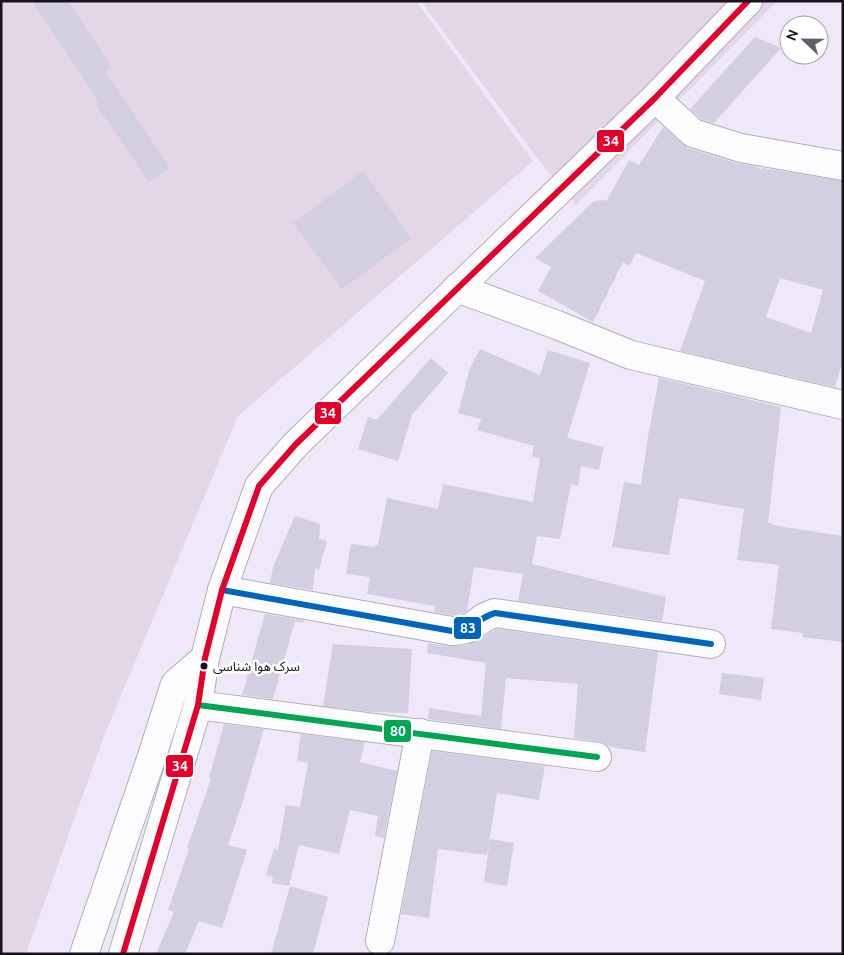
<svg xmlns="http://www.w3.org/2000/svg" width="844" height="955" font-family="Ubuntu,'Noto Sans Arabic',sans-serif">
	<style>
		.industrial { fill: #e3d7e7 }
		.building { fill: #d3cfe0; fill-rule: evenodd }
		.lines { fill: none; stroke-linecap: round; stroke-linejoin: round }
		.street-casing { stroke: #b2adba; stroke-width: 30 }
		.secondary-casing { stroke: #b2adba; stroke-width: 30 }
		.street { stroke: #fcfcfe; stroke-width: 28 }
		.secondary { stroke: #fcfcfe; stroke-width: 28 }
		.bus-1-casing { stroke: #fff; stroke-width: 10 }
		.bus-2-casing { stroke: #fff; stroke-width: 10 }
		.bus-3-casing { stroke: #fff; stroke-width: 10 }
		.bus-1 { stroke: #0065bd; stroke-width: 6 }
		.bus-2 { stroke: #00a651; stroke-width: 6 }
		.bus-3 { stroke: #e4002b; stroke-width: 6 }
		.bus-dot { fill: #16131d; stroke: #fff; stroke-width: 2 }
		.labels { text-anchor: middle; stroke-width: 5; stroke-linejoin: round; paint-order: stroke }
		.bus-label { font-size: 13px; fill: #16131d; stroke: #fff; text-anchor: start }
		.line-badge { stroke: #fff; stroke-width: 2 }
		.badge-label { font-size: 14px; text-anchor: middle; font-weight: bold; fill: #fff }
	</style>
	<rect width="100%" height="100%" fill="#eee8f9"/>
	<!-- industrial -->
	<g class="industrial">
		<path d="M1,1H416L533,161L238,416L104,736L26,954H1Z"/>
		<path d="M421,1H777L576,205L540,162Z"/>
	</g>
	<!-- building -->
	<g class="building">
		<path d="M32,1H68L112,67L105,71L170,168L149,182L96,104L99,102Z"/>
		<path d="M755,37L781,48L714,123L701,119L690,109Z"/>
		<path d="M663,127L688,148L736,163L755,166L762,170V168L843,181V360L835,387L680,351L705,281L636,253L629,266L623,262L593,322L538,291L551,267L535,258L594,201L607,200L629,160L639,165ZM780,278L823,290L811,333L766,317Z"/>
		<path d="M363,171L411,238L342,289L293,223Z"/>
		<path d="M480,349L540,375L548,350L590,363L567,438L604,447L599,470L581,466L578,486L571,484L560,539L537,536L532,564L666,597L662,621L518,601L523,574L474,567L467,611L461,614L453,615L434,612L435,606L367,594L370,577L346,574L351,544L375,547V545H378L387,498L438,509L443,484L533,502L540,458L532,457L534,446L477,430L481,419L458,413L470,368Z"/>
		<path d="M431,358L448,373L412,415L398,461L358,449L368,417L377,420Z"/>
		<path d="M659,378L781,407L768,523H772V525L843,536V642L802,637L803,633L771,629L779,565L737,560L744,509L679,498L669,555L612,547L624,482L641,485L648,436Z"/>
		<path d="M295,516L320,524L319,539L327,541L319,570L315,569L313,590L270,583L273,567Z"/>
		<path d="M265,614L304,620L303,623L295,621L273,699L242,695Z"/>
		<path d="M497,629L658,652L645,752L617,748L608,746L599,742L574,738L578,684L506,678L501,729L428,719L429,708L481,716L486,663L427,653L428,643L449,646H464L477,641Z"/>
		<path d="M333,644L412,649L408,713L371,712L323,706Z"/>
		<path d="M722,673L764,678L761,700L719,694Z"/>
		<path d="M224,724L264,729L241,807L228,845L247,850L222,928L199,921L185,954H156L174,912L168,910L189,849L187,848L211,779L209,778Z"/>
		<path d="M301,734L365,742L360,762L397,771L384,838L375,836L378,816L350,810L339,854L299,845L289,886L272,883L273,877L266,875L274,849L278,850L286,805L300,807L308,763L297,761Z"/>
		<path d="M432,751L545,766L539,800L497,793L487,855L438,849L429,918L401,914Z"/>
		<path d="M490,839L514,843L507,886L484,882Z"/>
		<path d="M290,886L328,897L313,954H271Z"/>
	</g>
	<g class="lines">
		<!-- street casing -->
		<g class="street-casing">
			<g id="street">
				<path d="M655,98L693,133L741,148L843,166"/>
				<path d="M457,288L557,325L631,355L843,405"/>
				<path d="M222,590L452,631C477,631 474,619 495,613L711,644"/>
				<path d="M198,705L597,757"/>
				<path d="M380,941L420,733"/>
			</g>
		</g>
		<!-- secondary casing -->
		<g class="secondary-casing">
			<g id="secondary">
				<path d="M84,954L151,759L175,684L205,658"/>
				<path d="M123,954L198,705L205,658L222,590L259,486L296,444L655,98L748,1"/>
			</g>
		</g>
		<!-- street -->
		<use href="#street" class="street"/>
		<!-- secondary -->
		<use href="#secondary" class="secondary"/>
		<!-- bus-1 casing -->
		<g class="bus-1-casing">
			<path id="bus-1" d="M222,590L452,631C477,631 474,619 495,613L711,644"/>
		</g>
		<!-- bus-2 casing -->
		<g class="bus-2-casing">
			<path id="bus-2" d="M198,705L597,757"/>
		</g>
		<!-- bus-3 casing -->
		<g class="bus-3-casing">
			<path id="bus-3" d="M123,954L198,705L205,658L222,590L259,486L296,444L655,98L748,1"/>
		</g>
		<!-- bus-1 -->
		<use href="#bus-1" class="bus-1"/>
		<!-- bus-2 -->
		<use href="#bus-2" class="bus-2"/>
		<!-- bus-3 -->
		<use href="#bus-3" class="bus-3"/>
	</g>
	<!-- markers -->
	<circle class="bus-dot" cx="204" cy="666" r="4.5"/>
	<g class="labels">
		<!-- bus labels -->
		<g class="bus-label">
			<text x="213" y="671">سرک هوا شناسی</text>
		</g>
	</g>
	<g class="line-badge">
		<rect x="596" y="129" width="29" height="24" rx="5" fill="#e4002b"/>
		<rect x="314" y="401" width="28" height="24" rx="5" fill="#e4002b"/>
		<rect x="453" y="616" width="29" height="24" rx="5" fill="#0065bd"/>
		<rect x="383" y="719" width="29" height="24" rx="5" fill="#00a651"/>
		<rect x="165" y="754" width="29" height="24" rx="5" fill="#e4002b"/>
	</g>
	<g class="badge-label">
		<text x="611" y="146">34</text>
		<text x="328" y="418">34</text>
		<text x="468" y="633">83</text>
		<text x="398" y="736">80</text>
		<text x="180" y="771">34</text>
	</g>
	<!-- border -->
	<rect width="844" height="955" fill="none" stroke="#16131d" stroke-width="5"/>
	<!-- north arrow -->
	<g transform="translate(804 40) rotate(292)"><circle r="24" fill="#ffffff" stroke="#a2a1a5"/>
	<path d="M0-4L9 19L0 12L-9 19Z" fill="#625e6a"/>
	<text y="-8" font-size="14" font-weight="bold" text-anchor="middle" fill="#16131d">N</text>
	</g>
</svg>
